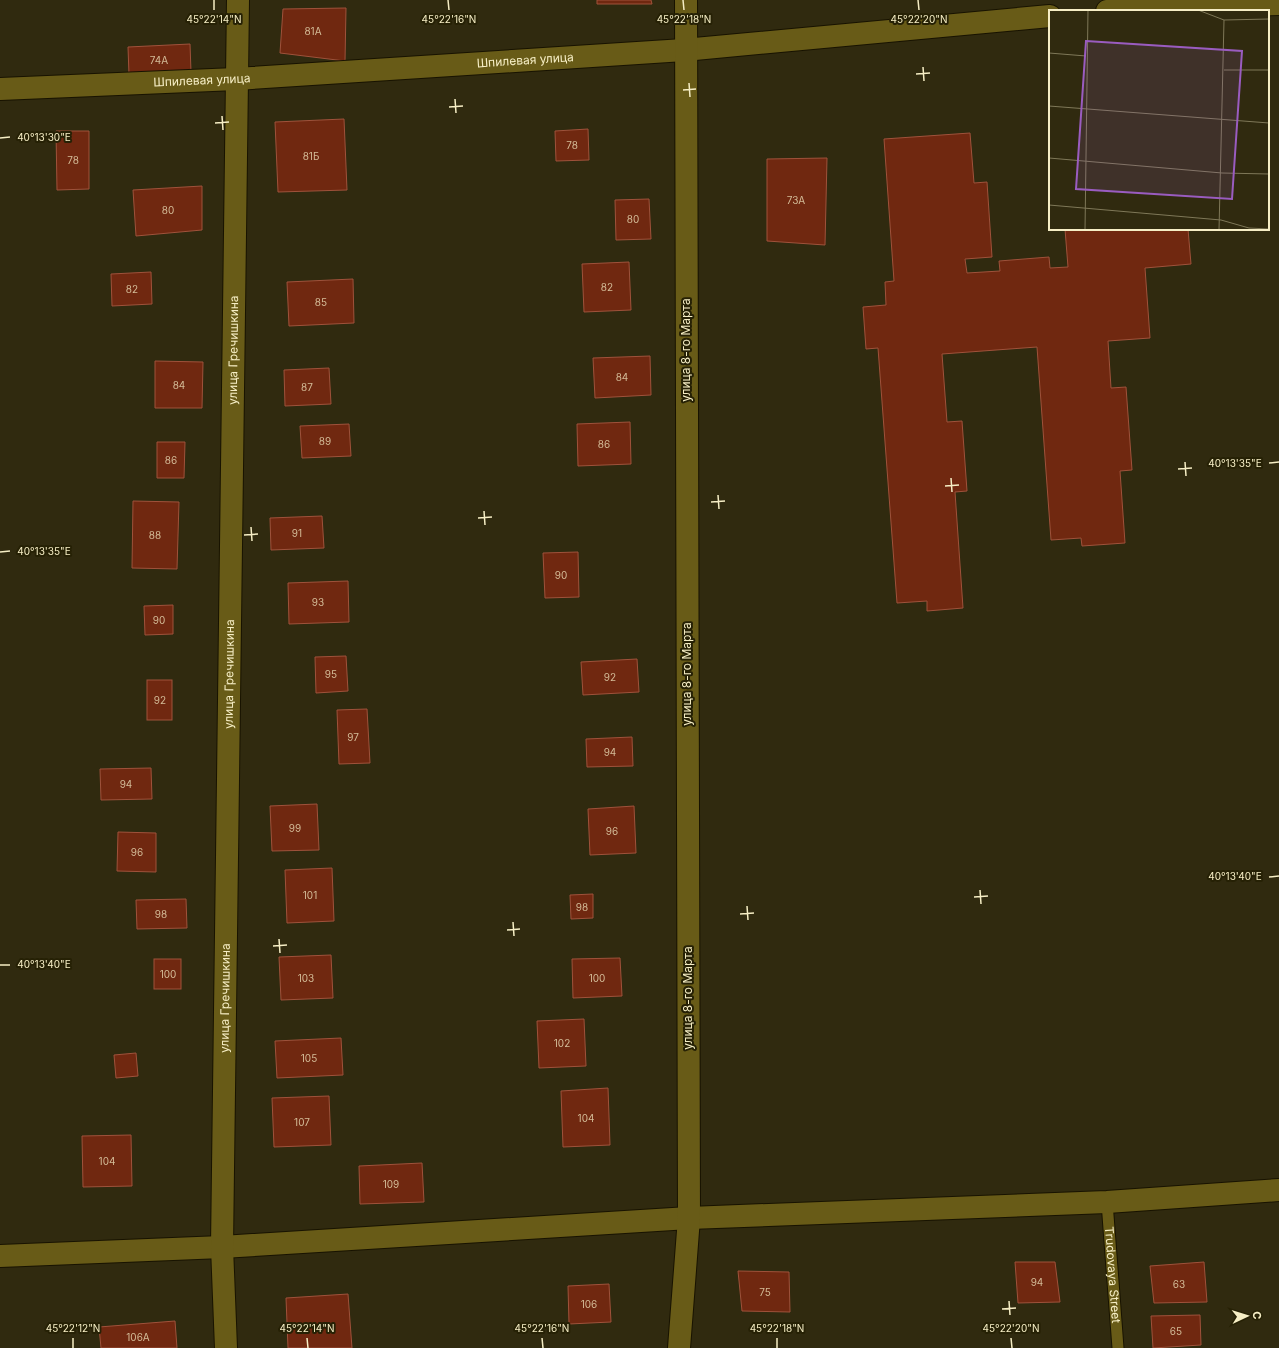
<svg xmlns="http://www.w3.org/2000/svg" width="1279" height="1348" font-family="Inter,sans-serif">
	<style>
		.building { fill: #702810; stroke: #9f523b }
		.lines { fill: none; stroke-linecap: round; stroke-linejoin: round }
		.lane-casing { stroke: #181300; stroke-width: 13 }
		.street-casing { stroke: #181300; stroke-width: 24 }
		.lane { stroke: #685b17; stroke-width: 11 }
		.street { stroke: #685b17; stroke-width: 22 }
		.ticks { fill: none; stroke: #f6eec5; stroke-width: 1.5 }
		.labels { text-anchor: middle; stroke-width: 4; stroke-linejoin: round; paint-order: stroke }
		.number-label { font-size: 10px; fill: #d4bc98 }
		.street-label { font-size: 12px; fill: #f6eec5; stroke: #262105 }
		.inset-road { fill: none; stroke: #7f7858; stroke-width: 1 }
		.view { fill: #9a5cc0; fill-opacity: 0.15; stroke: #9a5cc0; stroke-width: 2 }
		.inset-edge { fill: none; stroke: #f6eec5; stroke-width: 2 }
		.ticks-label { font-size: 10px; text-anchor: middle; fill: #f6eec5; stroke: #262105; stroke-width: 4; stroke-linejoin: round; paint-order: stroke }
	</style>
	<rect width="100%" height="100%" fill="#302a0f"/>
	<!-- building -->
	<g class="building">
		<path d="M597,0H651L652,4H597Z"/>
		<path d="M346,8L345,61L280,53L283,9Z"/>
		<path d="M190,44L191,72L129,75L128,47Z"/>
		<path d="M344,119L347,190L278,192L275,122Z"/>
		<path d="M588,129L589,160L556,161L555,131Z"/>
		<path d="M56,131H89V189L57,190Z"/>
		<path d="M970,133L974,183L987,182L992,257L965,259L967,273L1000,271L999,261L1049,257L1050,268L1068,267L1065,229H1188L1191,264L1145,268L1150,338L1108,341L1111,388L1126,387L1132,470L1120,471L1125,543L1082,546L1081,538L1051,540L1037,347L942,354L947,422L962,421L967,491L955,492L963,608L927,611V601L897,603L878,348L866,349L863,307L886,305L885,282L894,281L884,139Z"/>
		<path d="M827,158L825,245L767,241V159Z"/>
		<path d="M202,186V230L136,236L133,190Z"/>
		<path d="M649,199L651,239L616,240L615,200Z"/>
		<path d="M629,262L631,310L584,312L582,264Z"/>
		<path d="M151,272L152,304L112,306L111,274Z"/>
		<path d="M353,279L354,323L289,326L287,282Z"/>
		<path d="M650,356L651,395L595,398L593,358Z"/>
		<path d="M155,361L203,362L202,408H155Z"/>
		<path d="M329,368L331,404L285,406L284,370Z"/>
		<path d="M630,422L631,464L578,466L577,424Z"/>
		<path d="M349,424L351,456L302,458L300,426Z"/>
		<path d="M157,442H185L184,478H157Z"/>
		<path d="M133,501L179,502L177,569L132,568Z"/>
		<path d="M322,516L324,548L271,550L270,518Z"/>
		<path d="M578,552L579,597L545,598L543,553Z"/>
		<path d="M348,581L349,622L289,624L288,583Z"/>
		<path d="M173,605V634L145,635L144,606Z"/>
		<path d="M346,656L348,691L316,693L315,657Z"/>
		<path d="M637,659L639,692L583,695L581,662Z"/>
		<rect x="147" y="680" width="25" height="40"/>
		<path d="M367,709L370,763L339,764L337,710Z"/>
		<path d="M632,737L633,766L587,767L586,739Z"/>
		<path d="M151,768L152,799L101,800L100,769Z"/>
		<path d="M317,804L319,850L272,851L270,806Z"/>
		<path d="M634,806L636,853L590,855L588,809Z"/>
		<path d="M118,832L156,833V872L117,871Z"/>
		<path d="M332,868L334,921L287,923L285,870Z"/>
		<path d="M593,894V918L571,919L570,895Z"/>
		<path d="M186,899L187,928L137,929L136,900Z"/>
		<path d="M331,955L333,998L281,1000L279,957Z"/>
		<path d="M620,958L622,996L573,998L572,959Z"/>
		<rect x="154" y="959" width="27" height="30"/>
		<path d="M584,1019L586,1066L539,1068L537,1021Z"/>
		<path d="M341,1038L343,1075L277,1078L275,1041Z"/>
		<path d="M136,1053L138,1076L116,1078L114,1055Z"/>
		<path d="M608,1088L610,1145L563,1147L561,1091Z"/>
		<path d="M329,1096L331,1145L274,1147L272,1098Z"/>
		<path d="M131,1135L132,1186L83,1187L82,1136Z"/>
		<path d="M422,1163L424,1202L360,1204L359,1166Z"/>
		<path d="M1015,1262H1055L1060,1302L1018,1303Z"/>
		<path d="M1204,1262L1207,1302L1154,1303L1150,1266Z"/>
		<path d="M738,1271L789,1272L790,1312L742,1311Z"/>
		<path d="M609,1284L611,1322L569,1324L568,1286Z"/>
		<path d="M348,1294L352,1348H288L286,1298Z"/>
		<path d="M1200,1315L1201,1345L1153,1348L1151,1316Z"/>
		<path d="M175,1321L177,1348H101L99,1327Z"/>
	</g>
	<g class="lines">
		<!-- lane casing -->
		<g class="lane-casing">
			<g id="lane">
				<path id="s1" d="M1107,1202L1118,1348"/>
			</g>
		</g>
		<!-- street casing -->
		<g class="street-casing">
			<g id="street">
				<path d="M1107,11L1145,7L1279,4"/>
				<path id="s2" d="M0,89L236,79L684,50L1050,16"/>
				<path d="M0,1256L222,1247L689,1218L1107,1202L1279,1190"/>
				<path id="s3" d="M226,1348L222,1247L238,0"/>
				<path d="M679,1348L689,1218L686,0"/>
			</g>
		</g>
		<!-- lane -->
		<use href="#lane" class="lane"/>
		<!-- street -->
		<use href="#street" class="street"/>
	</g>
	<!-- ticks -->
	<path class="ticks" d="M214,0V10M448,0L449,10M683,0L684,10M918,0L919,10M923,67L924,81M916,74L930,73M689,83L690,97M683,90L696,89M455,99L456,113M449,107L463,106M222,116L223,130M215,123L229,122M0,138L10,137M1185,462L1186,476M1269,463L1279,462M1178,469L1192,468M951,478L952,492M945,486L959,485M718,495L719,509M711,502L725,501M484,511L485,525M478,518L492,517M251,527L252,541M244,535L258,534M0,552L10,551M1269,877L1279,876M980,890L981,904M974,897L988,896M747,906L748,920M740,914L754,913M513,922L514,936M507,930L520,929M279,939L280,953M273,946L287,945M0,965H10M1009,1301L1010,1315M1002,1309L1016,1308M73,1338V1348M307,1338L308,1348M542,1338L543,1348M777,1338V1348M1011,1338L1012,1348"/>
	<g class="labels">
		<!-- number labels -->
		<g class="number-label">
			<text x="313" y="35">81А</text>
			<text x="159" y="64">74А</text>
			<text x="572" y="149">78</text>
			<text x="311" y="160">81Б</text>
			<text x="73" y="164">78</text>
			<text x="796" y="204">73А</text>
			<text x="168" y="214">80</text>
			<text x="633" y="223">80</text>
			<text x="607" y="291">82</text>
			<text x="132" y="293">82</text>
			<text x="321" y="306">85</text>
			<text x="622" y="381">84</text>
			<text x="179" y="389">84</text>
			<text x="307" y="391">87</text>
			<text x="325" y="445">89</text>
			<text x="604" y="448">86</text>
			<text x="171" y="464">86</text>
			<text x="297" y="537">91</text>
			<text x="155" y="539">88</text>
			<text x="561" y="579">90</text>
			<text x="318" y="606">93</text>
			<text x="159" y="624">90</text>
			<text x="331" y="678">95</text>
			<text x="610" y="681">92</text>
			<text x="160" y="704">92</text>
			<text x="353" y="741">97</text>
			<text x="610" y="756">94</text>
			<text x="126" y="788">94</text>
			<text x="295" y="832">99</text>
			<text x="612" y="835">96</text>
			<text x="137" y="856">96</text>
			<text x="310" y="899">101</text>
			<text x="582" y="911">98</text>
			<text x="161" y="918">98</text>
			<text x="168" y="978">100</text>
			<text x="306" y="982">103</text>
			<text x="597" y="982">100</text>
			<text x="562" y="1047">102</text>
			<text x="309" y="1062">105</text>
			<text x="586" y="1122">104</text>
			<text x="302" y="1126">107</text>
			<text x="107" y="1165">104</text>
			<text x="391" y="1188">109</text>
			<text x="1037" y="1286">94</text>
			<text x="1179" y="1288">63</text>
			<text x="765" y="1296">75</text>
			<text x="589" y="1308">106</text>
			<text x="1176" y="1335">65</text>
			<text x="138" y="1341">106А</text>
		</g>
		<!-- street labels -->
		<g class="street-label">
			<text dy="4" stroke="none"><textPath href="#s2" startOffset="526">Шпилевая улица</textPath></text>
			<text dy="4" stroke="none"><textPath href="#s2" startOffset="202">Шпилевая улица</textPath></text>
			<text dy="4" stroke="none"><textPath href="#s3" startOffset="998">улица Гречишкина</textPath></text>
			<text transform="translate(686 350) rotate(-90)" y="4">улица 8-го Марта</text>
			<text dy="4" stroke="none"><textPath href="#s3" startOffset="674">улица Гречишкина</textPath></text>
			<text transform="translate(687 674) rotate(-90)" y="4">улица 8-го Марта</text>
			<text dy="4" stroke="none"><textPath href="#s3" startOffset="350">улица Гречишкина</textPath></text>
			<text transform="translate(688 998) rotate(-90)" y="4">улица 8-го Марта</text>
			<text dy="4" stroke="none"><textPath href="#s1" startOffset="73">Trudovaya Street</textPath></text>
		</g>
	</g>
	<!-- overview -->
	<g transform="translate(1049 10)">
		<rect width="220" height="220" fill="#302a0f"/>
		<path class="inset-road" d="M149,0L175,10L220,9M0,43L37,46M175,60H220M0,96L220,113M0,148L173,163L220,164M0,195L172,210L200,218L220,219M36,220L39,0M170,220L175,10"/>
		<path class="view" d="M37,31L193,41L183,189L27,179Z"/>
		<rect width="220" height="220" class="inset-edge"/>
	</g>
	<g class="ticks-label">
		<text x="214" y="23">45°22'14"N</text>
		<text x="449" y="23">45°22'16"N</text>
		<text x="684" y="23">45°22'18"N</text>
		<text x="919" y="23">45°22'20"N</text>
		<text x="44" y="141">40°13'30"E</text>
		<text x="1235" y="467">40°13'35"E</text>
		<text x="44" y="555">40°13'35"E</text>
		<text x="1235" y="880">40°13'40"E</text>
		<text x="44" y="968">40°13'40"E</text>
		<text x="73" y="1332">45°22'12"N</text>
		<text x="307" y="1332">45°22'14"N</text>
		<text x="542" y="1332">45°22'16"N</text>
		<text x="777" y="1332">45°22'18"N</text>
		<text x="1011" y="1332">45°22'20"N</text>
	</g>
	<!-- north arrow -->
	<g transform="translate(1247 1316) rotate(86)" stroke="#262105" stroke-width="3" paint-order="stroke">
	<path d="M0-3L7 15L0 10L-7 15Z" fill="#f6eec5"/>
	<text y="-6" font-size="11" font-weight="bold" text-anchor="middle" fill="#f6eec5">С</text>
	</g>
</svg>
